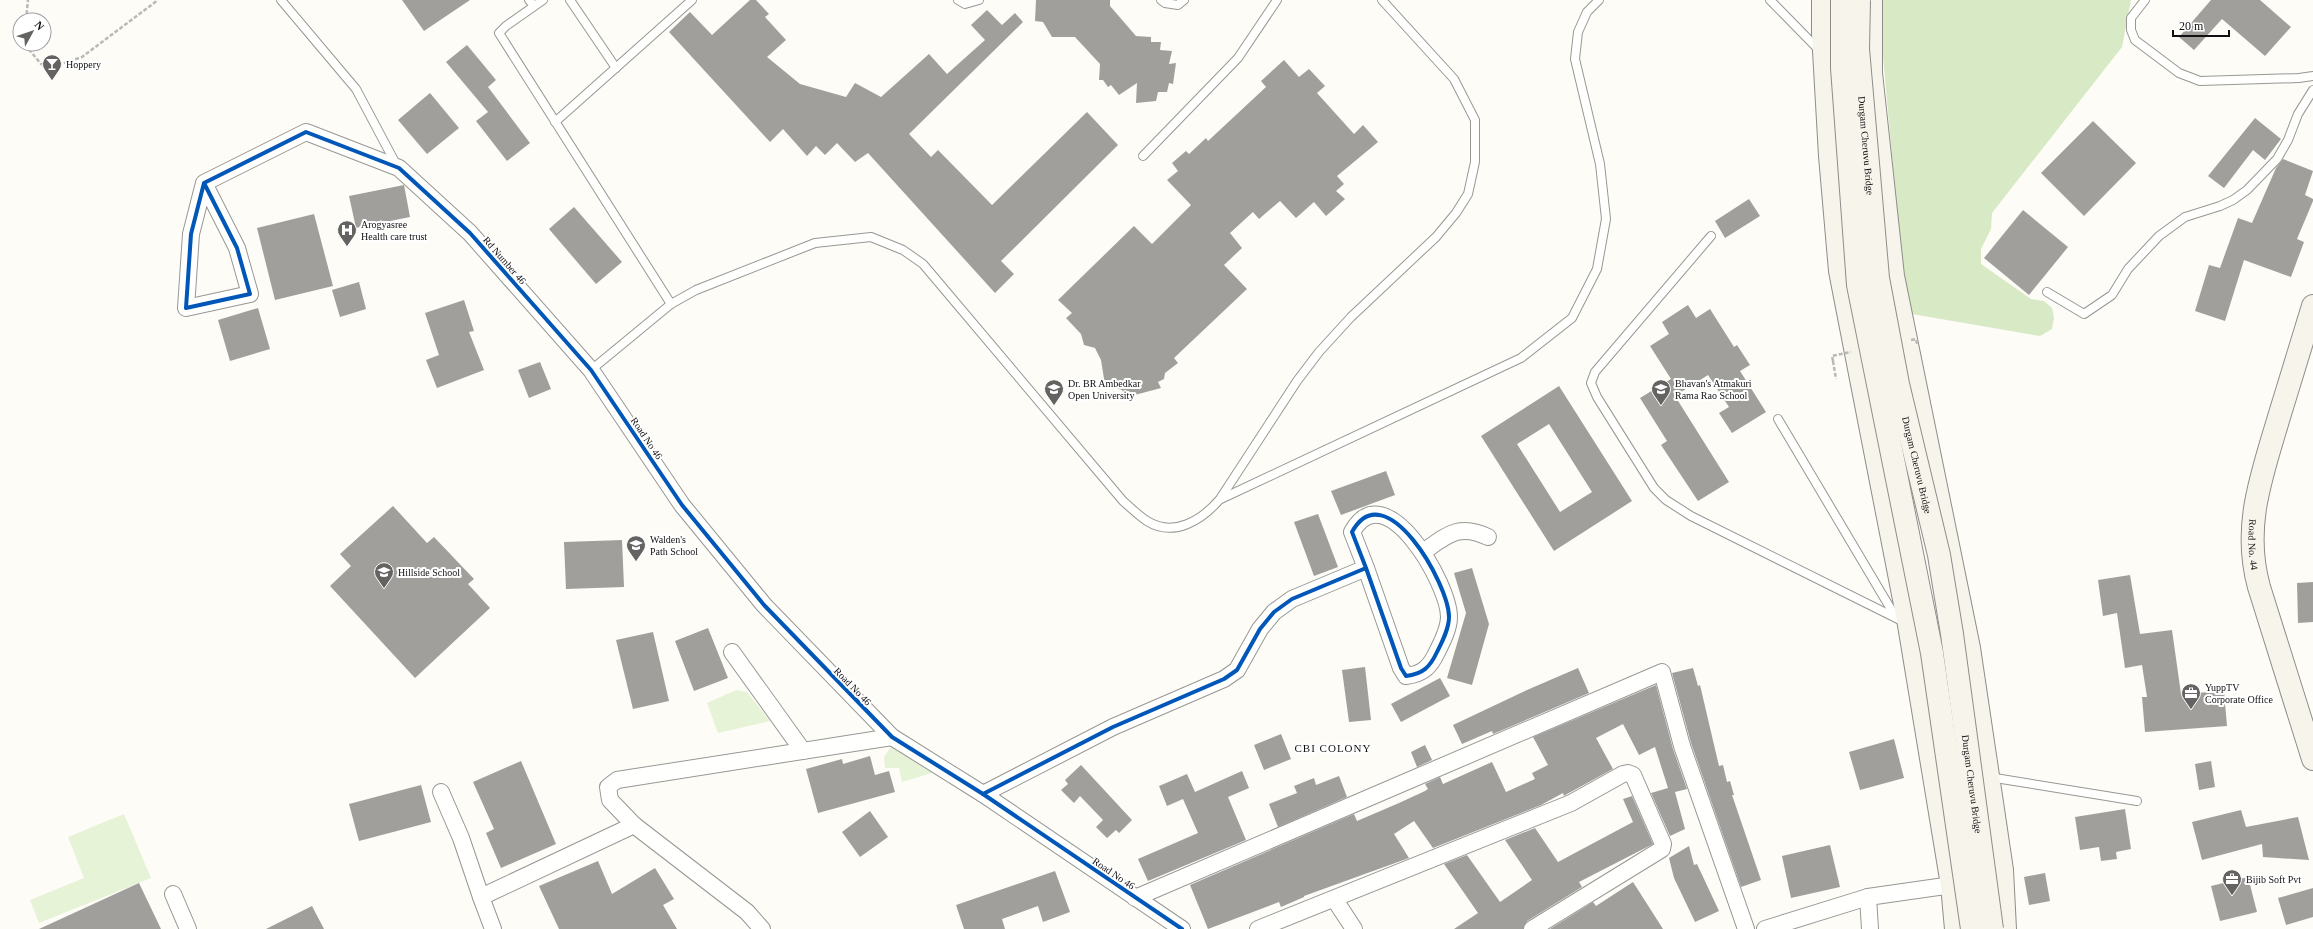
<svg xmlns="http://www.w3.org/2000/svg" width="2313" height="929" font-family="Georgia,serif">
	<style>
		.green { fill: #e7f3d7 }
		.forest { fill: #d8eac5 }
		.building { fill: #a19f9c; fill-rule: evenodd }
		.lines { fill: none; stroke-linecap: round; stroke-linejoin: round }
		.lane-casing { stroke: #979795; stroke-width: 10 }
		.street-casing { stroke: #979795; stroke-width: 18 }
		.secondary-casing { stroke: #8e8d8b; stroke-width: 24 }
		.path { stroke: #b9b9b8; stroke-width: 2.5; stroke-dasharray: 4 2; stroke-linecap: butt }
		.lane { stroke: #fffffe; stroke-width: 8 }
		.street { stroke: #fffffe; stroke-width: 16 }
		.secondary { stroke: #f6f4eb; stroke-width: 22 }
		.secondary-bridge-casing { stroke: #8e8d8b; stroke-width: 24; stroke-linecap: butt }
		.path-bridge { stroke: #b9b9b8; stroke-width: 2.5; stroke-dasharray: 4 2; stroke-linecap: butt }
		.secondary-bridge { stroke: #f6f4eb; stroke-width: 22 }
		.cycleway-casing { stroke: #fff; stroke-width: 6 }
		.cycleway { stroke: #0057b8; stroke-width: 4 }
		.labels { text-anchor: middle; stroke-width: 4; stroke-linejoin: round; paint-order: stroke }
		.poi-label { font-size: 10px; fill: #111; stroke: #fff; text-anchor: start }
		.street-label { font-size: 10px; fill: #111; stroke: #fff }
		.neighbourhood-label { font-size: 11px; letter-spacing: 1px; fill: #111; stroke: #fff }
	</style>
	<rect width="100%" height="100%" fill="#fdfcf7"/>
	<!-- green -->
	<g class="green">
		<path d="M736,690L747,692L770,721L718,733L707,703Z"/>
		<path d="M902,746L935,772L902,782L899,768H885L884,757L891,747Z"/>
		<path d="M124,814L151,878L39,923L30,900L84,878L68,837Z"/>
	</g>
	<!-- forest -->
	<path class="forest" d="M1878,0H2131L2122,47L1992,213L1991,229L1981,249V264L2031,299L2044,301L2052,308L2054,318L2052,329L2040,336L1906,313Z"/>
	<!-- building -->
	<g class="building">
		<path d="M402,0H470L424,31Z"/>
		<path d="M750,0H756L769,14L765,17L786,40L767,57L800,84L846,97L855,83L881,97L929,54L947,74L985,40L971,25L987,10L1002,25L1015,13L1023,22L909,134L931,157L938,150L992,205L1087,112L1118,145L1001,261L1014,274L995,293L868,153L855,162L837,143L825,155L816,146L807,156L783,129L770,142L669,32L690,12L712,35Z"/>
		<path d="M1036,0H1110V6L1136,36L1151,37V42H1161L1160,50L1172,51L1169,64L1176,63L1173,84L1169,83L1167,92H1158L1156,101L1136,103L1137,83L1119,95L1111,85L1108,87L1103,80H1099L1100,64L1075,37H1052L1043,22L1035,21Z"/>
		<path d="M2211,0H2260L2291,27L2265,56L2222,19L2194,50L2179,37Z"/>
		<path d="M467,45L496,80L488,87L530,143L507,161L476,121L488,112L446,62Z"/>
		<path d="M1284,60L1299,77L1309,69L1325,86L1317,93L1354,134L1363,125L1378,142L1337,176L1344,184L1336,191L1345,199L1326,216L1314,202L1296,218L1280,201L1259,219L1253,212L1230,233L1242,248L1224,265L1247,289L1174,358L1178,363L1165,373L1164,379L1158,382L1161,388L1131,396L1124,395L1122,390L1105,385L1101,360L1095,348L1084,345L1081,334L1066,318L1072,313L1058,300L1134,226L1152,244L1191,205L1167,180L1178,171L1172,163L1186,151L1189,154L1206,138L1208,141L1266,87L1261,81Z"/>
		<path d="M430,93L459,128L427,154L398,120Z"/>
		<path d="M2255,118L2281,139L2265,160L2253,150L2224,188L2208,176Z"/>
		<path d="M2093,121L2136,163L2084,216L2041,173Z"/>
		<path d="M2283,159L2313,171L2305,195L2313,199V201L2297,239L2304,242L2291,277L2244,260L2225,321L2195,311L2209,265L2220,268L2238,218L2252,223L2276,168Z"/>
		<path d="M404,185L410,217L356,228L349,196Z"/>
		<path d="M1749,199L1760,216L1725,238L1715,221Z"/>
		<path d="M574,207L622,262L596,284L549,229Z"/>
		<path d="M2023,210L2068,247L2029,295L1984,258Z"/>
		<path d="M314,214L333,286L275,300L257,228Z"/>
		<path d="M359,282L366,309L340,317L332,290Z"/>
		<path d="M464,300L474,331L469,332L484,370L437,388L426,360L439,355L425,313Z"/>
		<path d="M1688,305L1696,318L1710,309L1734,347L1737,345L1750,365L1740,371L1766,412L1732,433L1719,413L1729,407L1708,375L1675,396L1729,482L1698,501L1661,445L1667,441L1640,398L1671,379L1650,346L1669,334L1662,322Z"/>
		<path d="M258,308L270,349L230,361L218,320Z"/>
		<path d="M540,362L551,389L529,398L518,370Z"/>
		<path d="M1559,386L1632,501L1554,551L1481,436ZM1549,424L1592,492L1560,512L1517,444Z"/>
		<path d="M1386,471L1395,495L1341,515L1331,491Z"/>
		<path d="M393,506L427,543L434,537L474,579L468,584L490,608L415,678L330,586L351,566L340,554Z"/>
		<path d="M1318,514L1338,567L1314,576L1294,522Z"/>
		<path d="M622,540L624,587L566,589L564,542Z"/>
		<path d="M1472,568L1489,624L1472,685L1447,678L1466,613L1454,573Z"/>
		<path d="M2130,575L2140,634L2172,630L2181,694L2224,691L2227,726L2145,732L2142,697H2147L2142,665L2125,668L2117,613L2103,616L2098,580Z"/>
		<path d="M2313,582V622L2298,623L2297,583Z"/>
		<path d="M708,628L728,678L694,691L675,641Z"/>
		<path d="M653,632L669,701L633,709L616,640Z"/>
		<path d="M1365,667L1371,720L1349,722L1342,670Z"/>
		<path d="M1578,668L1589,693L1493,734L1492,731L1462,744L1453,725L1527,690Z"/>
		<path d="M1693,668L1698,686L1700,685L1719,766L1723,765L1727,782L1730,781L1734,795H1732L1761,880L1741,887L1691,743L1672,673Z"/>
		<path d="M1440,678L1450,696L1401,722L1391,704Z"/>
		<path d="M1656,685L1673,749L1687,789L1675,792L1685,829L1670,836L1651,793L1668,788L1655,747L1639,755L1623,724L1596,738L1613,769L1567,794L1564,796L1563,793L1541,805L1433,848L1414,821L1394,834L1409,858L1304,896V897L1281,907L1279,902L1208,929L1190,885L1354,814L1357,821L1399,803L1425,791L1428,789L1425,784L1440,777L1443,784L1492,762L1506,792L1535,779L1532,773L1548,765L1533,737Z"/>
		<path d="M1281,734L1291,759L1264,770L1254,745Z"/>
		<path d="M1894,739L1904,778L1860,790L1849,752Z"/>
		<path d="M1425,745L1432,760L1417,767L1411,752Z"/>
		<path d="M870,756L875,775L889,771L895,792L818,813L806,769L842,759L843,764Z"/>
		<path d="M521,761L556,844L501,868L486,833L494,829L473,782Z"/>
		<path d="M2211,761L2215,787L2199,790L2195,764Z"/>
		<path d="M1081,765L1132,820L1119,833L1116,830L1107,838L1096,827L1103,820L1080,796L1074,803L1061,790L1068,784L1065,780Z"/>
		<path d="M1242,771L1249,788L1228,797L1246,840L1148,881L1138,859L1198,833L1183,799L1167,806L1159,786L1187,774L1195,792Z"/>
		<path d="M1339,776L1347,797L1278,827L1269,804L1297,793L1294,786L1314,778L1316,785Z"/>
		<path d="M421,785L431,822L359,841L349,804Z"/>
		<path d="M1632,796L1653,844L1579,882L1582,887L1527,921L1523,929H1454L1478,913L1444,864L1467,855L1500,902L1532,880L1505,840L1535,828L1558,862L1633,822L1623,799Z"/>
		<path d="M2125,809L2131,849L2116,852L2117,859L2101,861L2099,847L2080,850L2075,817Z"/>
		<path d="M2241,810L2246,827L2298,817L2309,860L2263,857L2262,844L2202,860L2192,822Z"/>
		<path d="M870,811L888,837L860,857L842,832Z"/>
		<path d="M1830,845L1840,887L1791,898L1782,856Z"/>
		<path d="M1689,846L1694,865L1697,864L1719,911L1695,922L1674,878L1669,858Z"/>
		<path d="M598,861L612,894L655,868L674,899L663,905L677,929H559L539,886Z"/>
		<path d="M1055,871L1070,912L1043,922L1038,906L1002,919L1005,929H964L956,905Z"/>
		<path d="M2045,873L2050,901L2029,905L2024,877Z"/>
		<path d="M2248,877L2257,912L2220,921L2211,886Z"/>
		<path d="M1633,882L1663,929H1550L1593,902L1596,906Z"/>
		<path d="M139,883L161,929H39Z"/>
		<path d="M2313,888V917L2286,925L2278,898Z"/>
		<path d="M312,906L324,929H266Z"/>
	</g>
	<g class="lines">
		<!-- lane casing -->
		<g class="lane-casing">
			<g id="lane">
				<path d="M281,0L356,89L397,166"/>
				<path d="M529,0L534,6"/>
				<path d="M543,0L506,26L499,33L671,304"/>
				<path d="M570,0L616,68"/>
				<path d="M958,0L965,4L979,0"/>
				<path d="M1161,0L1165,3L1178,5L1184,0"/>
				<path d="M1770,0L1820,51"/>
				<path d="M2145,0L2131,18V30L2135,40L2179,73L2200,81L2299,78L2313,76"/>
				<path d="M555,122L692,0"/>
				<path d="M1143,156L1238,58L1277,0"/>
				<path d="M1711,236L1595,372L1591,383L1597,397L1654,488L1666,500L1691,516L1904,622"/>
				<path d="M2047,292L2084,314L2112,295L2128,269L2159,236L2185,217L2220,206L2233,200L2247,190L2277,159L2288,140L2298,114L2313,90"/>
				<path d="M591,370L671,304L696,290L815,243L871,237L903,250L923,264L1123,501C1131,508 1139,516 1147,521C1174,538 1202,520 1220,499L1297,381L1319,352L1351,317L1436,237L1456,213L1468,194L1475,162V120L1454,79L1382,0"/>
				<path d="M1778,419L1895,616"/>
				<path d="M1221,499L1521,358L1572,318L1597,269L1606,219L1600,164L1575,59L1578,32L1587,12L1599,0"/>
				<path d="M1989,777L2137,801"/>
			</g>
		</g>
		<!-- street casing -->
		<g class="street-casing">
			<g id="street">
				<path d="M204,183L237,248L250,294L186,308L191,234L204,183L306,132L399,168L470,233L591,370L682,505L764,605L892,737L983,794L1182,929"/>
				<path d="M1423,552C1447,535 1459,523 1488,537"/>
				<path d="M732,652L803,751"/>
				<path d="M441,792L461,838L481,897"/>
				<path d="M983,794L1113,727L1224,679L1237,670L1260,629L1274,612L1292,599L1366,568L1401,668L1406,676C1423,674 1430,667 1437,652C1442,642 1449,629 1449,617C1449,584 1385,472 1352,532L1366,568"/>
				<path d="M173,894L188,929"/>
				<path d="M1868,897L1870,929"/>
				<path d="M1135,898L1662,672L1682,746L1746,929"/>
				<path d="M1335,900L1354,929"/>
				<path d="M493,929L481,897L634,825"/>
				<path d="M762,929L747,912L634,825L610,800L608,787L617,780L892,737"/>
				<path d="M1258,929L1571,803L1623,774L1628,773L1633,775L1663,844L1662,849L1532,929"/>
				<path d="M1765,929L1868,897L1952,885"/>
			</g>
		</g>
		<!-- secondary casing -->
		<g class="secondary-casing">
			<g id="secondary">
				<path d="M1823,0V33L1830,156L1840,271L1909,625L1952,885L1956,929"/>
				<path d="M1871,0V73L1893,276L1969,648L2002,870L2005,929"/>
				<path id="s1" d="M2313,306C2302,343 2290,380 2279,417C2262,475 2242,526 2259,587L2313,759"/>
			</g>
		</g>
		<!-- path -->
		<g class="path">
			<path d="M26,20L28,0"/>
			<path d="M27,44V47L41,64H61L82,57L158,0"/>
			<path d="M1833,361L1836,379"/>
		</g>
		<!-- lane -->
		<use href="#lane" class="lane"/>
		<!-- street -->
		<use href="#street" class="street"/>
		<!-- secondary -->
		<use href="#secondary" class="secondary"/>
		<!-- secondary-bridge casing -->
		<g class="secondary-bridge-casing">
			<g id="secondary-bridge">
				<path d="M1842,0V68L1858,285L1932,653L1972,929"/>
				<path id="s2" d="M1859,0L1858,49L1878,278L1898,384L1939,555L1952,634L1992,929"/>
			</g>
		</g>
		<!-- path-bridge -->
		<g class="path-bridge">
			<path d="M1911,340L1916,339L1917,344"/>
			<path d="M1833,361L1832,356L1851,352"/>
		</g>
		<!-- secondary-bridge -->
		<use href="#secondary-bridge" class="secondary-bridge"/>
		<!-- cycleway casing -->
		<g class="cycleway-casing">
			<g id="cycleway">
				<path d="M204,183L237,248L250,294L186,308L191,234L204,183L306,132L399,168L470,233L591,370L682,505L764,605L892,737L983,794L1182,929"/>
				<path d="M983,794L1113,727L1224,679L1237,670L1260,629L1274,612L1292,599L1366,568L1401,668L1406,676C1423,674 1430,667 1437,652C1442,642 1449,629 1449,617C1449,584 1385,472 1352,532L1366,568"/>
			</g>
		</g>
		<!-- cycleway -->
		<use href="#cycleway" class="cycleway"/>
	</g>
	<!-- icons -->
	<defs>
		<g id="bar-pin" transform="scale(1)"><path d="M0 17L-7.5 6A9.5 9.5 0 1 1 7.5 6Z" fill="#646362" stroke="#fff"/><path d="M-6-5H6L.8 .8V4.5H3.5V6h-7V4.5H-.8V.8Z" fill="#fff"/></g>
		<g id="hospital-pin" transform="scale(1)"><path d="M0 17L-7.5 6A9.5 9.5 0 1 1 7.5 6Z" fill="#646362" stroke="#fff"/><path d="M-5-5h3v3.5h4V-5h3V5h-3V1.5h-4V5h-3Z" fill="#fff"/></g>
		<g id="university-pin" transform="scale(1)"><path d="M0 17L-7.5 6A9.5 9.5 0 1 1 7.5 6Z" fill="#646362" stroke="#fff"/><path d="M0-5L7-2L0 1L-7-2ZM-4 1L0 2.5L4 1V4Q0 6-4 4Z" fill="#fff"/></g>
		<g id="school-pin" transform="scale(1)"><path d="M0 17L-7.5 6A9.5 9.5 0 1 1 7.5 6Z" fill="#646362" stroke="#fff"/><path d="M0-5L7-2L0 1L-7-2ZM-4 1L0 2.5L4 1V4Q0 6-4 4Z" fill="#fff"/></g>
		<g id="office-pin" transform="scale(1)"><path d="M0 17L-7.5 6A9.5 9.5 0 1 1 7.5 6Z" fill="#646362" stroke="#fff"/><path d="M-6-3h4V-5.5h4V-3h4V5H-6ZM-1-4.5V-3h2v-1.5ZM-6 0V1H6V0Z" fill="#fff"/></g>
	</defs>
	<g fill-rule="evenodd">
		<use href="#bar-pin" x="52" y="64"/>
		<use href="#hospital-pin" x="347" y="230"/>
		<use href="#university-pin" x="1054" y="389"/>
		<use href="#school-pin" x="1661" y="389"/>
		<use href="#university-pin" x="636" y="545"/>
		<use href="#university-pin" x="384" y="572"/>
		<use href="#office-pin" x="2191" y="693"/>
		<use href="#office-pin" x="2232" y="879"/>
	</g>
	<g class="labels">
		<!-- poi labels -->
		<g class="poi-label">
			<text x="66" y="68">Hoppery</text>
			<text x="361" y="228">Arogyasree<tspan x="361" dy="12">Health care trust</tspan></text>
			<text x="1068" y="387">Dr. BR Ambedkar<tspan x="1068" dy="12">Open University</tspan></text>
			<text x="1675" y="387">Bhavan's Atmakuri<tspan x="1675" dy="12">Rama Rao School</tspan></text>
			<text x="650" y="543">Walden's<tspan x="650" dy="12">Path School</tspan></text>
			<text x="398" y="576">Hillside School</text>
			<text x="2205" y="691">YuppTV<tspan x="2205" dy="12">Corporate Office</tspan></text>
			<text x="2246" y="883">Bijib Soft Pvt</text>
		</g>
		<!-- street labels -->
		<g class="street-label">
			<text dy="4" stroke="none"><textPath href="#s2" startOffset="146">Durgam Cheruvu Bridge</textPath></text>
			<text transform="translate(505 260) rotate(49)" y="4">Rd Number 46</text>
			<text transform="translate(647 438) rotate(56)" y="4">Road No 46</text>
			<text dy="4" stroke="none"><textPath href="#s2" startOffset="470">Durgam Cheruvu Bridge</textPath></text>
			<text dy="4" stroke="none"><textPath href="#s1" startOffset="247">Road No. 44</textPath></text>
			<text transform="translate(853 686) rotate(46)" y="4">Road No 46</text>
			<text dy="4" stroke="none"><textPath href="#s2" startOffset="794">Durgam Cheruvu Bridge</textPath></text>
			<text transform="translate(1114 873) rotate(34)" y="4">Road No 46</text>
		</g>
		<!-- neighbourhood labels -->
		<g class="neighbourhood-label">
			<text x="1333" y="752">CBI COLONY</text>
		</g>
	</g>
	<!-- north arrow -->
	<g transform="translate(32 32) rotate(50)"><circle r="19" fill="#ffffff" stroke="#a0a0a0"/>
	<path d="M0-3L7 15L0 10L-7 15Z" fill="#646362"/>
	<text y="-6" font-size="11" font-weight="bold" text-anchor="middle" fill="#111111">N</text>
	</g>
	<!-- scale -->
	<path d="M2173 30v6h56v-6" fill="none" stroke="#111111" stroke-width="2"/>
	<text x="2179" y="30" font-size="12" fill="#111111" stroke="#ffffff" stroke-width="3" paint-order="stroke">20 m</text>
</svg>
